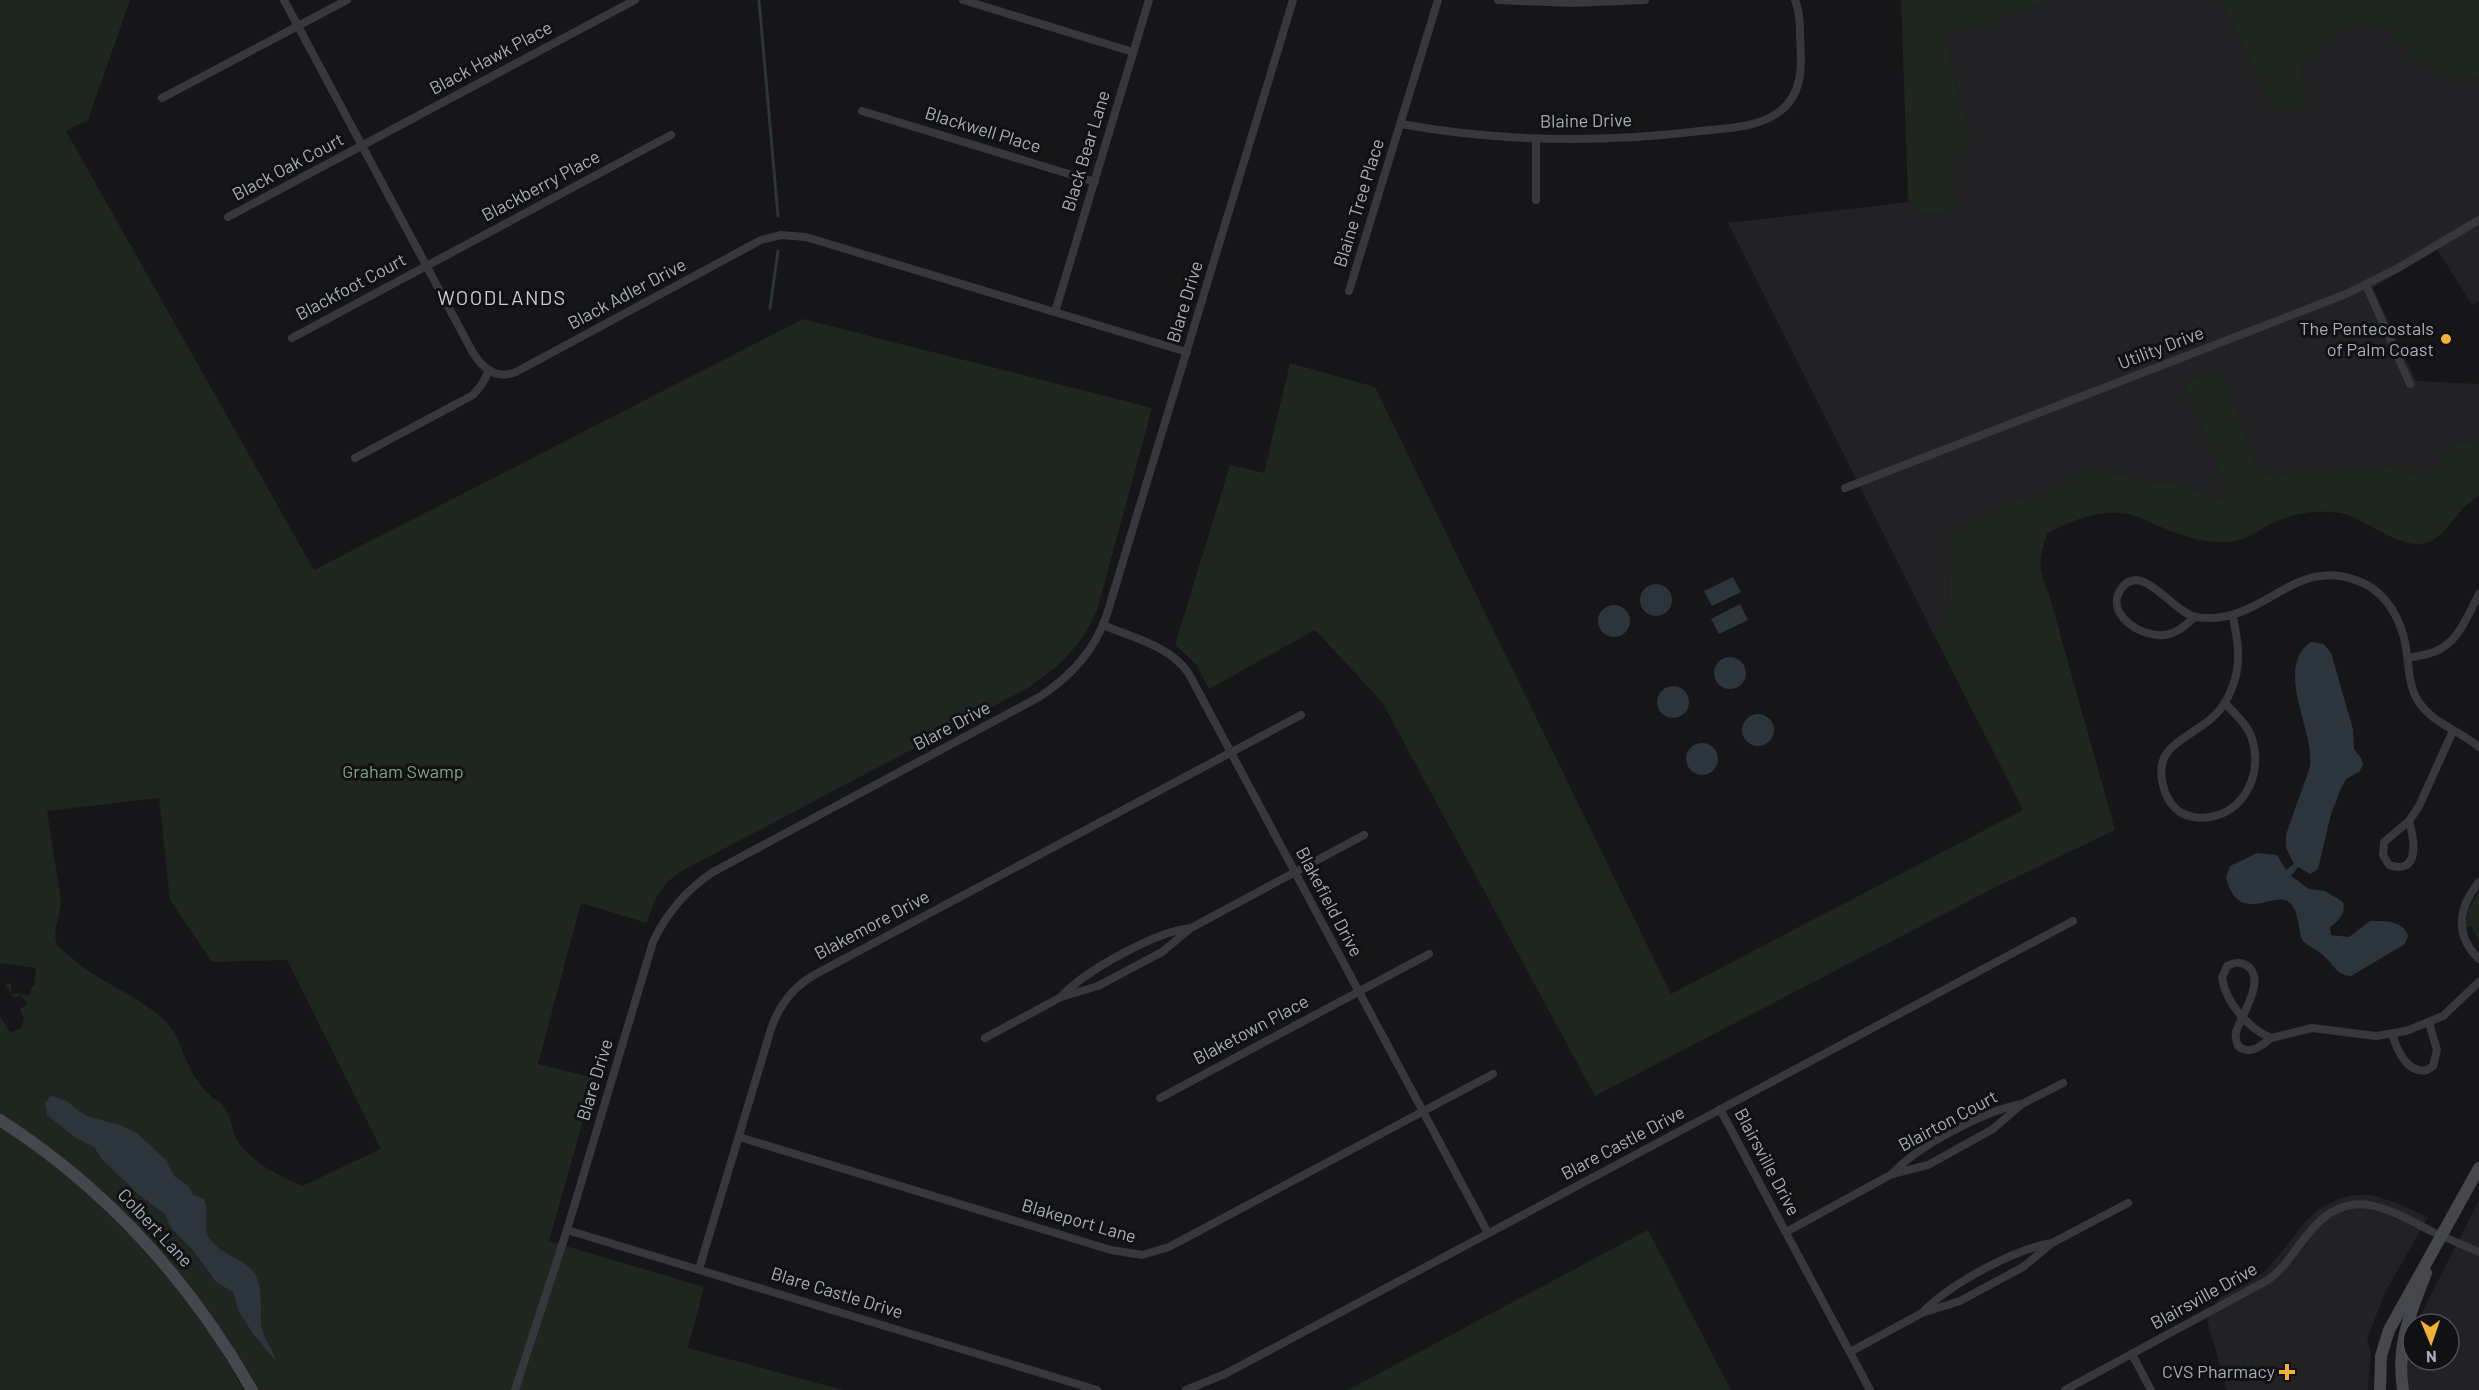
<svg xmlns="http://www.w3.org/2000/svg" width="2479" height="1390" font-family="Barlow,sans-serif">
	<style>
		.built { fill: #222225 }
		.green { fill: #1e261f; fill-rule: evenodd }
		.water { fill: #2c353c }
		.lines { fill: none; stroke-linecap: round; stroke-linejoin: round }
		.stream { stroke: #2c353c; stroke-width: 3 }
		.street { stroke: #37383d; stroke-width: 8 }
		.secondary { stroke: #45474d; stroke-width: 12 }
		.poi-dot { fill: #f2b134; stroke: #111113; stroke-width: 2 }
		.labels { text-anchor: middle; stroke-width: 6; stroke-linejoin: round; paint-order: stroke }
		.street-label { font-size: 18px; fill: #a8adb8; stroke: #111113 }
		.poi-label { font-size: 18px; fill: #a8adb8; stroke: #111113; text-anchor: end }
		.park-label { font-size: 18px; fill: #7fa381; stroke: #111113 }
		.neighbourhood-label { font-size: 20px; letter-spacing: 1.5px; fill: #c9ccd4; stroke: #111113 }
	</style>
	<rect width="100%" height="100%" fill="#161618"/>
	<!-- built -->
	<g class="built">
		<path d="M2053,0H2220L2276,115L2285,111L2307,89L2300,68L2323,44L2354,24L2385,28L2419,60L2442,76L2460,82L2479,78V301L2472,305L2437,249L2373,288L2416,381L2479,384V440L2456,443L2424,479L2395,466L2260,474L2221,369L2183,382L2226,488L2222,498L2205,495L2180,482L2159,483L2091,467L2030,500L2018,498L1950,532L1948,607L1934,635L1728,223L1908,202V198L1923,215L1957,212L1954,158L1968,147L1971,131L1961,106L1946,39Z"/>
		<path d="M2354,1195H2372L2394,1202L2428,1217L2385,1293L2367,1339L2371,1353L2368,1390H2227L2207,1320L2219,1298L2246,1284L2266,1271L2306,1221L2320,1208L2338,1199Z"/>
		<path d="M2479,1200V1390H2409L2407,1359L2413,1334V1360H2449V1324H2416Z"/>
	</g>
	<!-- green -->
	<g class="green">
		<path d="M0,0H130L88,120L66,131L314,570L803,319L1152,408L1098,607C1084,645 1059,667 1026,689L682,871C661,884 654,899 647,923L581,903L538,1064L595,1078L549,1241L704,1287L688,1348L843,1390H259C194,1274 111,1187 0,1115V1016L10,1032L21,1029L24,1018L20,1009L27,1004L21,995L14,998L4,983L11,984V993L30,995L32,986H34L36,968L0,963ZM159,798L170,900L212,962L287,960L381,1149L302,1186C278,1176 249,1161 236,1138C231,1127 231,1114 222,1104C219,1101 214,1099 211,1096C202,1088 194,1077 189,1066C181,1049 178,1033 163,1019C136,994 99,982 72,958C68,954 61,950 58,946C50,934 61,915 61,901L47,811Z"/>
		<path d="M1901,0H2053L1946,39L1961,106L1971,131L1968,147L1954,159L1958,212L1923,215L1908,198Z"/>
		<path d="M2220,0H2479V78L2460,82L2442,76L2419,60L2385,28L2354,24L2323,44L2300,68L2307,89L2304,109L2286,111L2276,115Z"/>
		<path d="M1290,363L1375,387L1671,994L2023,810L1934,635L1948,607L1950,532L2018,498L2030,500L2090,467L2159,483L2180,482L2205,495L2222,498L2226,488L2183,382L2221,369L2260,474L2395,466L2424,479L2456,443L2479,440V496C2458,507 2446,536 2429,542C2402,553 2367,518 2340,513C2321,510 2294,513 2277,521C2261,528 2245,542 2227,542C2203,544 2177,534 2156,525C2146,521 2136,515 2126,514C2099,509 2070,521 2047,534C2038,559 2038,570 2049,594L2115,830L1992,889L1595,1096L1382,702L1315,630L1209,689L1196,664L1175,645L1230,465L1264,473Z"/>
		<path d="M2479,891V941L2471,926L2465,928L2468,911Z"/>
		<path d="M0,1126L76,1179L158,1260L194,1306L244,1390H0Z"/>
		<path d="M1648,1230L1731,1390H1347L1365,1381Z"/>
	</g>
	<!-- water -->
	<g class="water">
		<path d="M1733,577L1741,592L1712,606L1704,591Z"/>
		<circle cx="1656" cy="600" r="16"/>
		<path d="M1740,604L1748,620L1719,634L1711,619Z"/>
		<circle cx="1614" cy="621" r="16"/>
		<path d="M2311,642L2324,644L2331,653L2353,729L2354,749L2361,758L2363,765L2359,772L2346,779L2342,786L2331,814L2318,869L2310,874L2298,867L2291,876L2309,889L2325,891L2343,902C2346,913 2339,921 2330,927L2331,935L2349,937L2370,921C2385,921 2403,920 2408,936L2405,944L2351,976C2336,975 2334,965 2324,956C2318,950 2309,947 2303,941C2297,929 2300,911 2289,902C2274,890 2238,927 2226,877L2230,866L2257,853L2277,855L2286,870L2294,864L2286,848V835C2291,819 2297,803 2303,787C2305,780 2309,772 2310,765C2315,732 2273,667 2311,642Z"/>
		<circle cx="1730" cy="673" r="16"/>
		<circle cx="1673" cy="702" r="16"/>
		<circle cx="1758" cy="730" r="16"/>
		<circle cx="1702" cy="759" r="16"/>
		<path d="M51,1096L67,1101L80,1112L90,1117L123,1126L137,1133L166,1160L174,1176L188,1186L193,1195L204,1199C210,1211 202,1225 208,1236C219,1255 239,1256 252,1270C264,1283 260,1309 261,1325C262,1337 273,1348 275,1360L254,1335L239,1312L233,1292L216,1282L192,1249L171,1228L165,1214L138,1194L102,1159L94,1147L76,1138L47,1115L45,1103Z"/>
	</g>
	<g class="lines">
		<!-- stream -->
		<g class="stream">
			<path d="M759,0L778,216"/>
			<path d="M770,308L778,251"/>
		</g>
		<!-- street -->
		<g class="street">
			<path d="M284,0L472,351C482,368 496,380 516,372L761,240L781,235L806,237L1187,352"/>
			<path d="M963,0L1133,52"/>
			<path d="M1498,0L1572,3L1645,0"/>
			<path d="M162,98L347,0"/>
			<path d="M862,111L1095,182"/>
			<path d="M1401,124C1500,142 1601,143 1701,131C1725,128 1755,128 1776,114C1804,96 1802,65 1800,36C1800,24 1800,12 1795,0"/>
			<path d="M1536,200V139"/>
			<path d="M228,217L635,0"/>
			<path d="M2366,285L2410,384"/>
			<path d="M1349,291L1438,0"/>
			<path d="M1055,312L1149,0"/>
			<path d="M292,338L671,135"/>
			<path d="M355,458L473,395L482,384L489,371"/>
			<path d="M1845,488L2346,294L2398,268L2479,220"/>
			<path d="M2195,617C2186,625 2176,634 2164,635C2142,638 2104,614 2121,589C2141,559 2174,614 2196,617C2265,628 2293,551 2363,583C2388,594 2402,622 2406,648C2409,666 2408,684 2418,701C2433,724 2459,730 2479,747"/>
			<path d="M1103,625C1133,638 1171,646 1189,674L1488,1233"/>
			<path d="M2408,658C2417,656 2428,655 2436,651C2459,642 2468,614 2479,594"/>
			<path d="M2225,703C2235,714 2248,725 2252,739C2263,771 2246,811 2210,817C2200,819 2188,817 2180,812C2171,806 2165,795 2163,785C2152,743 2193,738 2215,715C2223,708 2228,698 2232,688C2242,663 2238,642 2233,617"/>
			<path d="M2409,821C2414,838 2421,876 2389,865L2383,855L2384,842L2409,821L2419,806L2453,731"/>
			<path d="M2479,882C2458,908 2454,935 2479,959"/>
			<path d="M1191,928C1157,931 1084,971 1061,997L1098,986L1162,952L1191,928L1364,835"/>
			<path d="M2392,1034C2397,1050 2407,1074 2427,1070L2433,1066L2437,1050L2429,1023"/>
			<path d="M985,1038L1061,997"/>
			<path d="M2271,1038C2261,1046 2250,1056 2238,1046C2236,1041 2235,1037 2236,1032C2241,1015 2268,978 2246,965C2239,961 2234,963 2227,966L2222,978C2226,1003 2248,1028 2271,1038L2312,1028L2376,1036L2406,1031L2443,1016L2479,982"/>
			<path d="M1160,1098L1429,954"/>
			<path d="M2022,1104C1986,1110 1917,1146 1892,1174L1928,1165L1993,1129L2022,1104L2063,1083"/>
			<path d="M1720,1109L1870,1390"/>
			<path d="M739,1137L1111,1250L1142,1255L1169,1247L1493,1074"/>
			<path d="M567,1230L1097,1390"/>
			<path d="M1786,1232L1892,1174"/>
			<path d="M2052,1243L2128,1203"/>
			<path d="M699,1269L771,1029C779,1005 792,988 814,975L1301,715"/>
			<path d="M1850,1352L1922,1313L1960,1301L2023,1267L2052,1243C2014,1249 1948,1285 1922,1313"/>
			<path d="M2132,1354L2151,1390"/>
			<path d="M515,1390L567,1230L653,942C667,912 686,890 713,872L1041,696C1072,675 1095,650 1107,614L1293,0"/>
			<path d="M1186,1390L1225,1374L2073,921"/>
			<path d="M2065,1390L2268,1280C2291,1263 2299,1240 2319,1222C2357,1186 2395,1213 2433,1232C2448,1239 2463,1245 2479,1252"/>
		</g>
		<!-- secondary -->
		<g class="secondary">
			<path d="M0,1120C106,1188 190,1281 252,1390"/>
			<path d="M2380,1390L2381,1356L2389,1330L2479,1168"/>
			<path d="M2403,1390C2396,1345 2410,1314 2426,1273"/>
		</g>
	</g>
	<!-- markers -->
	<g class="poi-dot">
		<circle cx="2446" cy="339" r="6"/>
		<path d="M2284 1363h6v6h6v6h-6v6h-6v-6h-6v-6h6z"/>
	</g>
	<g class="labels">
		<!-- street labels -->
		<g class="street-label">
			<text transform="translate(491 58) rotate(-28)" y="6">Black Hawk Place</text>
			<text transform="translate(1586 121) rotate(-1)" y="6">Blaine Drive</text>
			<text transform="translate(983 130) rotate(17)" y="6">Blackwell Place</text>
			<text transform="translate(1086 151) rotate(-73)" y="6">Black Bear Lane</text>
			<text transform="translate(288 167) rotate(-28)" y="6">Black Oak Court</text>
			<text transform="translate(541 186) rotate(-28)" y="6">Blackberry Place</text>
			<text transform="translate(1359 203) rotate(-73)" y="6">Blaine Tree Place</text>
			<text transform="translate(351 287) rotate(-28)" y="6">Blackfoot Court</text>
			<text transform="translate(627 294) rotate(-28)" y="6">Black Adler Drive</text>
			<text transform="translate(1185 302) rotate(-73)" y="6">Blare Drive</text>
			<text transform="translate(2161 348) rotate(-21)" y="6">Utility Drive</text>
			<text transform="translate(952 726) rotate(-28)" y="6">Blare Drive</text>
			<text transform="translate(1329 902) rotate(62)" y="6">Blakefield Drive</text>
			<text transform="translate(872 925) rotate(-28)" y="6">Blakemore Drive</text>
			<text transform="translate(1251 1030) rotate(-28)" y="6">Blaketown Place</text>
			<text transform="translate(595 1080) rotate(-73)" y="6">Blare Drive</text>
			<text transform="translate(1948 1121) rotate(-28)" y="6">Blairton Court</text>
			<text transform="translate(1623 1143) rotate(-28)" y="6">Blare Castle Drive</text>
			<text transform="translate(1767 1162) rotate(62)" y="6">Blairsville Drive</text>
			<text transform="translate(1079 1221) rotate(16)" y="6">Blakeport Lane</text>
			<text transform="translate(155 1228) rotate(47)" y="6">Colbert Lane</text>
			<text transform="translate(837 1293) rotate(17)" y="6">Blare Castle Drive</text>
			<text transform="translate(2204 1296) rotate(-29)" y="6">Blairsville Drive</text>
		</g>
		<!-- poi labels -->
		<g class="poi-label">
			<text x="2434" y="335">The Pentecostals<tspan x="2434" dy="21">of Palm Coast</tspan></text>
			<text x="2275" y="1378">CVS Pharmacy</text>
		</g>
		<!-- park labels -->
		<g class="park-label">
			<text x="403" y="778">Graham Swamp</text>
		</g>
		<!-- neighbourhood labels -->
		<g class="neighbourhood-label">
			<text x="502" y="305">WOODLANDS</text>
		</g>
	</g>
	<!-- north arrow -->
	<g transform="translate(2431 1342) rotate(178)"><circle r="28" fill="#111113" stroke="#4d4f55" stroke-width="1.5"/>
	<path d="M0-4.5L10 22L0 15L-10 22Z" fill="#f2b134"/>
	<text y="-9" font-size="16" font-weight="bold" text-anchor="middle" fill="#a8adb8">N</text>
	</g>
</svg>
